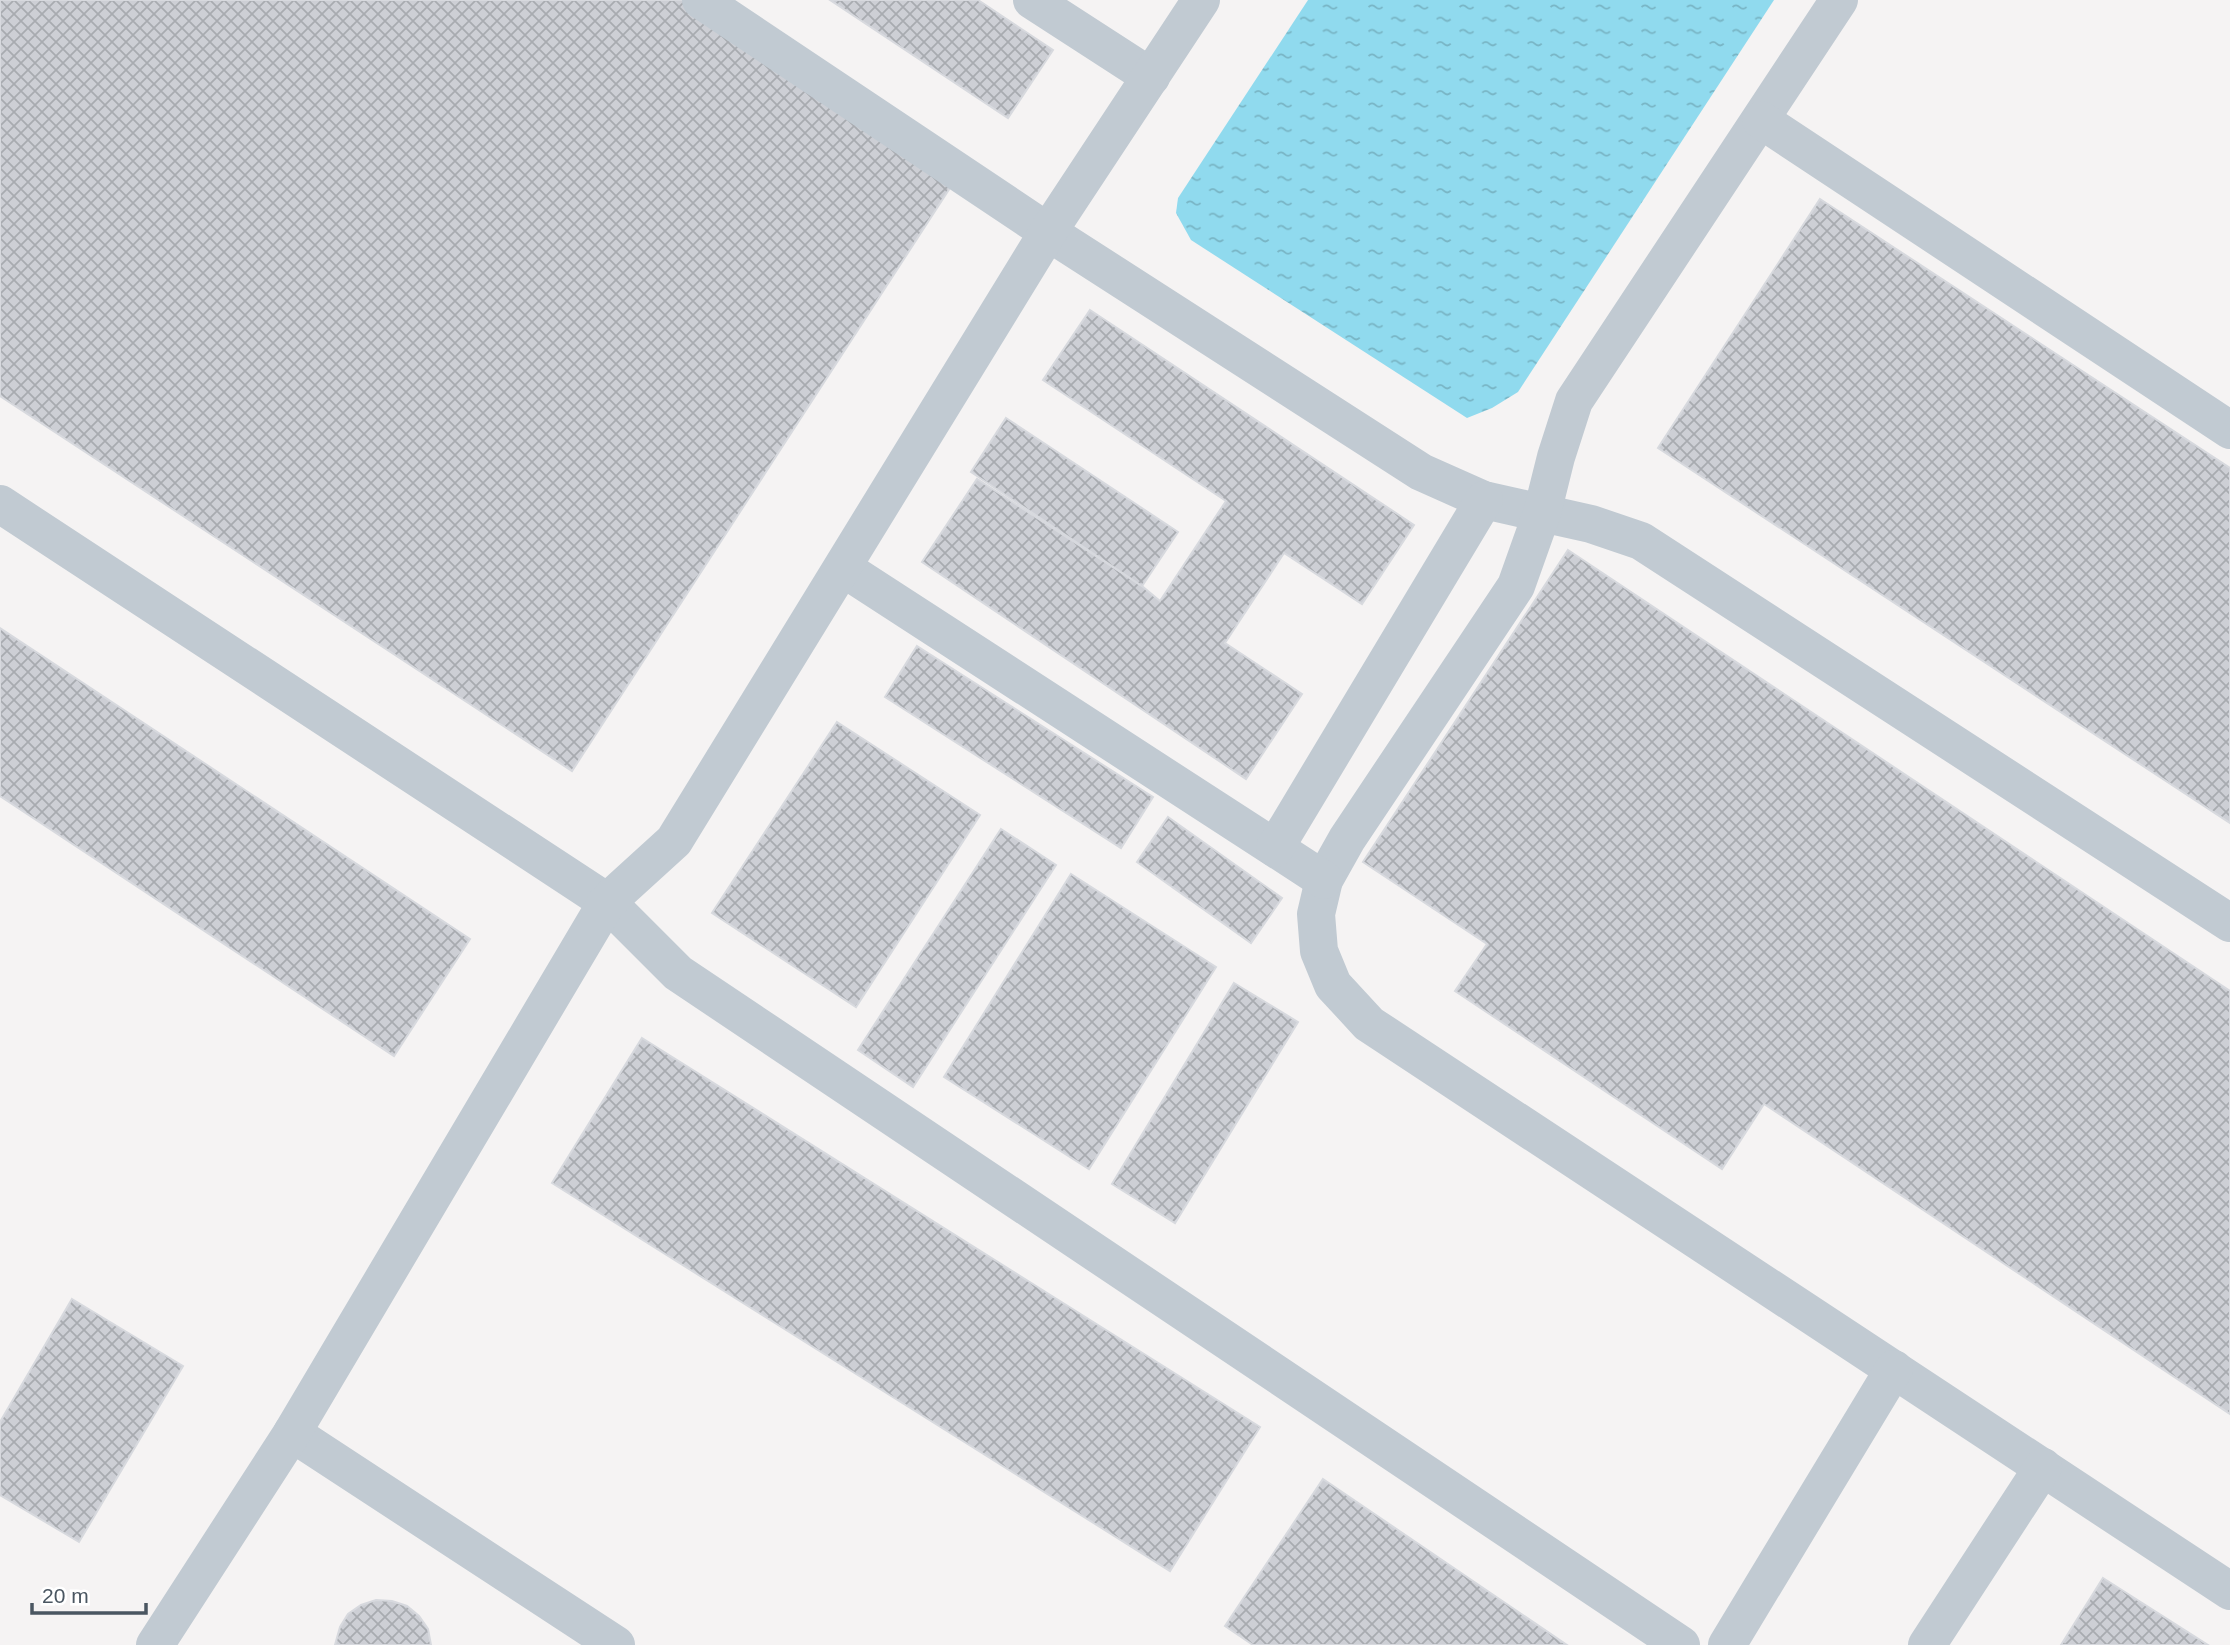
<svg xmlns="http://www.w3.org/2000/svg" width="2230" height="1645" font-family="Helvetica,sans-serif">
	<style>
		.water { fill: url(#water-ripples) }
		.building { fill: url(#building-cross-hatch); stroke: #d7d9de; stroke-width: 2 }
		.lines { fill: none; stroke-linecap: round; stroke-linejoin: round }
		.minor { stroke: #c1cad2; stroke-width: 38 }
	</style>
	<defs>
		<pattern id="water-ripples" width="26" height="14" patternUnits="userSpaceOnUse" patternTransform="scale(1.75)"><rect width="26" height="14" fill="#90daee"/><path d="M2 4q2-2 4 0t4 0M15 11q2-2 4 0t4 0" fill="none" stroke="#78b4c4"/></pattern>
		<pattern id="building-cross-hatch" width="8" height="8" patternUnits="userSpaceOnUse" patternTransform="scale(1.75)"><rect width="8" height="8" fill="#cdcfd5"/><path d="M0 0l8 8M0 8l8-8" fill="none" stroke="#a8abb0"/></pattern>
	</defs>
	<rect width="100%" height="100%" fill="#f5f3f3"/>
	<!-- water -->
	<path class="water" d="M1308,0H1774L1518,392L1492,408L1467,418L1191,240L1176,213L1178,198Z"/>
	<!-- building -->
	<g class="building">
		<path d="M0,0H694L959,174L572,771L0,396Z"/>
		<path d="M830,0H978L1053,50L1008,118Z"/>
		<path d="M1820,199L2230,468V823L1658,448Z"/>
		<path d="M1090,310L1414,525L1362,604L1284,553L1225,643L1302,694L1246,779L922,562L977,479L1142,586L1160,601L1226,501L1043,380Z"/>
		<path d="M1006,418L1178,532L1142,586L971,472Z"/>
		<path d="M1568,550L2230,991V1414L1764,1104L1722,1169L1455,991L1487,944L1363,862Z"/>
		<path d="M0,628L470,939L394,1056L0,796Z"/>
		<path d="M917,646L1153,797L1121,848L885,697Z"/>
		<path d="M837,722L980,815L856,1007L712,913Z"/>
		<path d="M1168,817L1282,898L1251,943L1137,862Z"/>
		<path d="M1001,829L1056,865L913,1087L858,1050Z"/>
		<path d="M1071,874L1216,967L1089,1169L944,1077Z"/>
		<path d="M1234,983L1298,1022L1175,1223L1112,1184Z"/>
		<path d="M642,1038L1260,1427L1170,1571L552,1183Z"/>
		<path d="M72,1299L183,1366L79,1542L0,1495V1422Z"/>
		<path d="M1323,1479L1567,1645H1253L1225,1626Z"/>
		<path d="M2103,1578L2208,1645H2061Z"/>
		<path d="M376,1600L392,1601L407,1606L419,1616L428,1629L431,1645H335L340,1627L348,1614L361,1605Z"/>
	</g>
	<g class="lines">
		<!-- minor -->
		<g class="minor">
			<path d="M701,0L1048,232L1421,472L1484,500L1591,524L1641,541L2230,923"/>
			<path d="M1032,0L1151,77"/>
			<path d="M1839,0L1574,401L1556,457L1542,513L1516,586L1347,839L1324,880L1316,914L1319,951L1333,985L1369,1024L2230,1591"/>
			<path d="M1761,120L2230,430"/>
			<path d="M0,504L607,902L678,973L1681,1645"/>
			<path d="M843,568L1324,880"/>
			<path d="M1275,848L1484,500"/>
			<path d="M292,1433L616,1645"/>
			<path d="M155,1645L292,1433L607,902L674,841L1048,232L1201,0"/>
			<path d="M1727,1645L1894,1369"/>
			<path d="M1927,1645L2043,1467"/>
		</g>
	</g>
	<!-- scale -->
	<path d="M32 1603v10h114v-10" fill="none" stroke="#4a5661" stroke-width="3.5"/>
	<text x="42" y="1603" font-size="21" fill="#4a5661" stroke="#ffffff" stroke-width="5" paint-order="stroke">20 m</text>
</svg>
